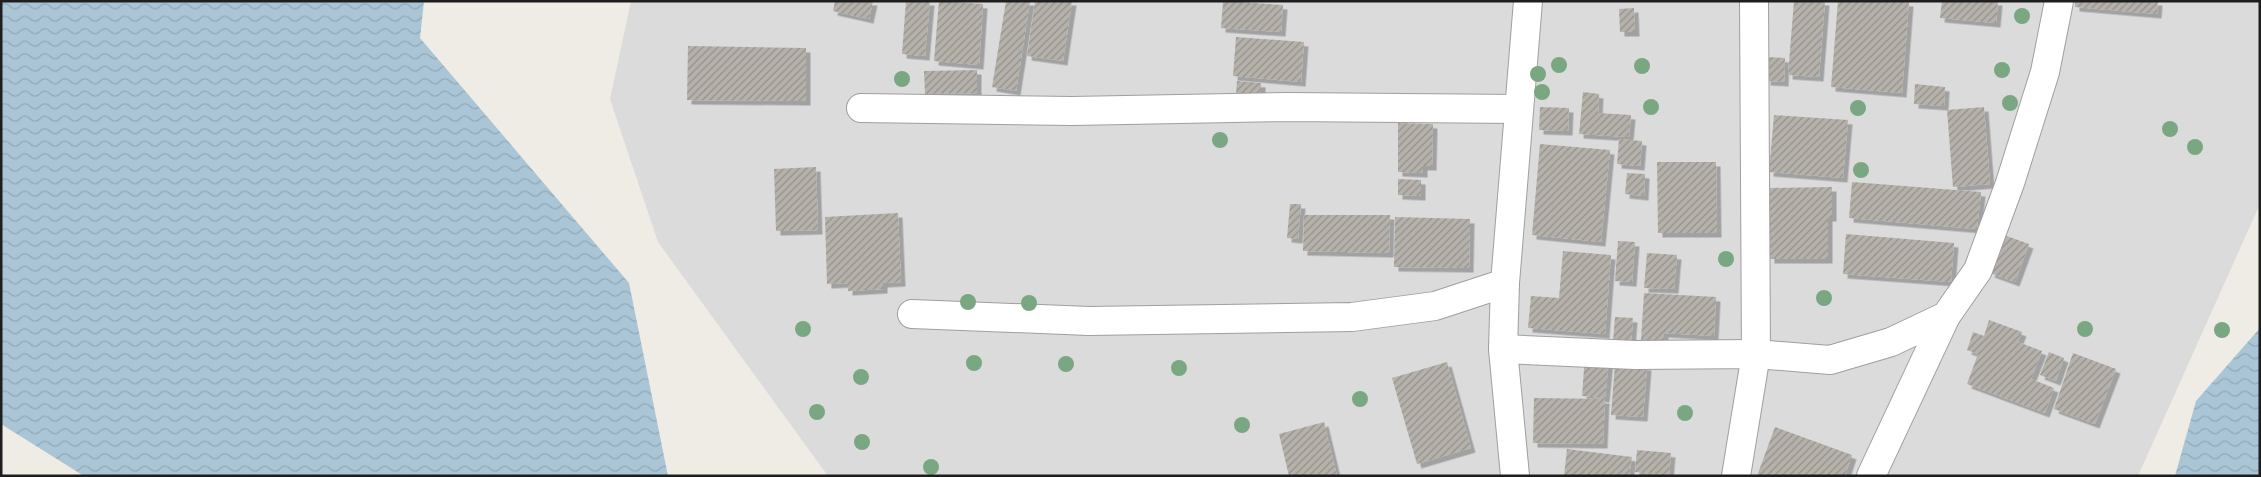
<svg xmlns="http://www.w3.org/2000/svg" width="2261" height="477" font-family="Inter,sans-serif">
	<style>
		.residential { fill: #dcdbdb }
		.water { fill: url(#water-waves) }
		.building { fill: url(#building-hatch); filter: url(#shadow) }
		.lines { fill: none; stroke-linecap: round; stroke-linejoin: round }
		.minor-casing { stroke: #9f9f9f; stroke-width: 30 }
		.minor { stroke: #fff; stroke-width: 28 }
		.tree { fill: #78a781 }
	</style>
	<defs>
		<pattern id="water-waves" width="16" height="10" patternUnits="userSpaceOnUse" patternTransform="scale(1.25)"><rect width="16" height="10" fill="#aac5d6"/><path d="M0 5q4-4 8 0t8 0" fill="none" stroke="#92a9b7"/></pattern>
		<pattern id="building-hatch" width="6" height="6" patternUnits="userSpaceOnUse" patternTransform="scale(1.25)"><rect width="6" height="6" fill="#b6b2ab"/><path d="M-1 1l2-2M0 6l6-6M5 7l2-2" fill="none" stroke="#93908b"/></pattern>
		<filter id="shadow"><feDropShadow dx="4.5" dy="4.5" stdDeviation="0" flood-color="#0004"/></filter>
	</defs>
	<rect width="100%" height="100%" fill="#eeece5"/>
	<!-- residential -->
	<path class="residential" d="M631,1H2260V204L2138,476H828L658,242L610,99Z"/>
	<!-- water -->
	<g class="water">
		<path d="M1,1H424L420,38L629,283L668,476H84L1,424Z"/>
		<path d="M2260,328V476H2175L2196,401Z"/>
	</g>
	<!-- building -->
	<g class="building">
		<path d="M835,1H873L869,19L833,11Z"/>
		<path d="M906,1H930L925,56L902,54Z"/>
		<path d="M939,1L983,4L979,65L934,61Z"/>
		<path d="M1006,1H1030L1016,91L992,87Z"/>
		<path d="M1035,1H1072L1063,61L1027,56Z"/>
		<path d="M1223,1L1283,5L1281,32L1221,28Z"/>
		<path d="M1794,1H1825L1819,77L1788,75Z"/>
		<path d="M1838,1L1909,2L1902,93L1831,87Z"/>
		<path d="M1942,1H1998L1996,23L1940,18Z"/>
		<path d="M2075,1H2158L2157,14L2075,7Z"/>
		<path d="M1634,8L1635,32H1620L1619,9Z"/>
		<path d="M1236,37L1304,42L1301,82L1233,76Z"/>
		<path d="M688,46L806,48V101L687,100Z"/>
		<path d="M1768,57L1785,58L1784,82L1766,81Z"/>
		<path d="M977,70V93L925,94L924,71Z"/>
		<path d="M1237,81L1261,83V96L1236,94Z"/>
		<path d="M1915,84L1945,87L1944,106L1914,104Z"/>
		<path d="M1583,92L1599,94L1598,113L1631,115L1629,137L1579,134Z"/>
		<path d="M1540,107L1569,108L1568,131L1539,130Z"/>
		<path d="M1984,107L1990,184L1953,187L1947,110Z"/>
		<path d="M1774,115L1848,120L1843,178L1769,172Z"/>
		<path d="M1398,123L1433,124L1432,166H1423V173L1398,172Z"/>
		<path d="M1619,139L1642,141L1640,166L1617,164Z"/>
		<path d="M1540,144L1610,150L1601,242L1532,235Z"/>
		<path d="M1657,162H1716L1717,233H1658Z"/>
		<path d="M816,167L818,230L776,231L774,169Z"/>
		<path d="M1627,173L1645,174L1644,196L1625,194Z"/>
		<path d="M1398,179L1421,180V196L1398,195Z"/>
		<path d="M1852,182L1981,192L1977,229L1849,218Z"/>
		<path d="M1832,187V217H1828V259H1770V188Z"/>
		<path d="M1290,204H1301L1298,239L1287,238Z"/>
		<path d="M898,213L901,282L883,283V289L848,291V283L827,284L825,217Z"/>
		<path d="M1304,215H1390L1389,253L1303,251Z"/>
		<path d="M1395,217L1470,219L1469,268L1394,267Z"/>
		<path d="M1846,234L1954,243L1951,282L1843,274Z"/>
		<path d="M2004,235L2029,244L2015,282L1990,273Z"/>
		<path d="M1618,241L1635,242L1632,282L1615,281Z"/>
		<path d="M1563,251L1611,255L1605,334L1528,328L1531,296L1559,298Z"/>
		<path d="M1647,253L1677,255L1674,289L1644,288Z"/>
		<path d="M1644,293L1716,297L1714,336L1664,333V342L1641,340Z"/>
		<path d="M1615,317L1633,318L1631,343L1613,341Z"/>
		<path d="M1989,320L2022,332L2018,342L2042,351L2031,379L2054,388L2045,413L1967,384L1978,354L1967,350L1973,332L1984,336Z"/>
		<path d="M2049,352L2064,358L2056,381L2040,375Z"/>
		<path d="M2073,353L2116,369L2095,424L2054,409Z"/>
		<path d="M1585,356L1609,358L1605,398L1582,396Z"/>
		<path d="M1447,362L1471,448L1417,464L1392,378Z"/>
		<path d="M1615,364L1647,366L1643,417L1611,415Z"/>
		<path d="M1534,398L1605,399L1603,444L1533,443Z"/>
		<path d="M1324,422L1337,476H1289L1279,434Z"/>
		<path d="M1775,427L1852,455L1845,476H1757Z"/>
		<path d="M1567,449L1632,457L1629,476H1564Z"/>
		<path d="M1637,450L1671,453L1669,476L1635,472Z"/>
	</g>
	<g class="lines">
		<!-- minor casing -->
		<g class="minor-casing">
			<g id="minor">
				<path d="M861,108L1072,111L1287,107L1518,109"/>
				<path d="M912,314L1089,321L1352,317L1435,306L1505,283"/>
				<path d="M1503,349L1635,355L1756,354L1830,360L1891,342L1946,316L1978,270L2010,183L2045,72L2059,1"/>
				<path d="M1515,476L1503,349L1505,283L1528,1"/>
				<path d="M1736,476L1756,354L1754,1"/>
				<path d="M1871,476L1946,316"/>
			</g>
		</g>
		<!-- minor -->
		<use href="#minor" class="minor"/>
	</g>
	<!-- trees -->
	<g class="tree">
		<circle cx="2022" cy="16" r="8"/>
		<circle cx="1559" cy="65" r="8"/>
		<circle cx="1642" cy="66" r="8"/>
		<circle cx="2002" cy="70" r="8"/>
		<circle cx="1538" cy="74" r="8"/>
		<circle cx="902" cy="79" r="8"/>
		<circle cx="1542" cy="92" r="8"/>
		<circle cx="2010" cy="103" r="8"/>
		<circle cx="1651" cy="107" r="8"/>
		<circle cx="1858" cy="108" r="8"/>
		<circle cx="2170" cy="129" r="8"/>
		<circle cx="1220" cy="140" r="8"/>
		<circle cx="2195" cy="147" r="8"/>
		<circle cx="1861" cy="170" r="8"/>
		<circle cx="1726" cy="259" r="8"/>
		<circle cx="1824" cy="298" r="8"/>
		<circle cx="968" cy="302" r="8"/>
		<circle cx="1029" cy="303" r="8"/>
		<circle cx="803" cy="329" r="8"/>
		<circle cx="2085" cy="329" r="8"/>
		<circle cx="2222" cy="330" r="8"/>
		<circle cx="974" cy="363" r="8"/>
		<circle cx="1066" cy="364" r="8"/>
		<circle cx="1179" cy="368" r="8"/>
		<circle cx="861" cy="377" r="8"/>
		<circle cx="1360" cy="399" r="8"/>
		<circle cx="817" cy="412" r="8"/>
		<circle cx="1685" cy="413" r="8"/>
		<circle cx="1242" cy="425" r="8"/>
		<circle cx="862" cy="442" r="8"/>
		<circle cx="931" cy="467" r="8"/>
	</g>
	<!-- border -->
	<rect width="2261" height="477" fill="none" stroke="#1e1e1e" stroke-width="5"/>
</svg>
